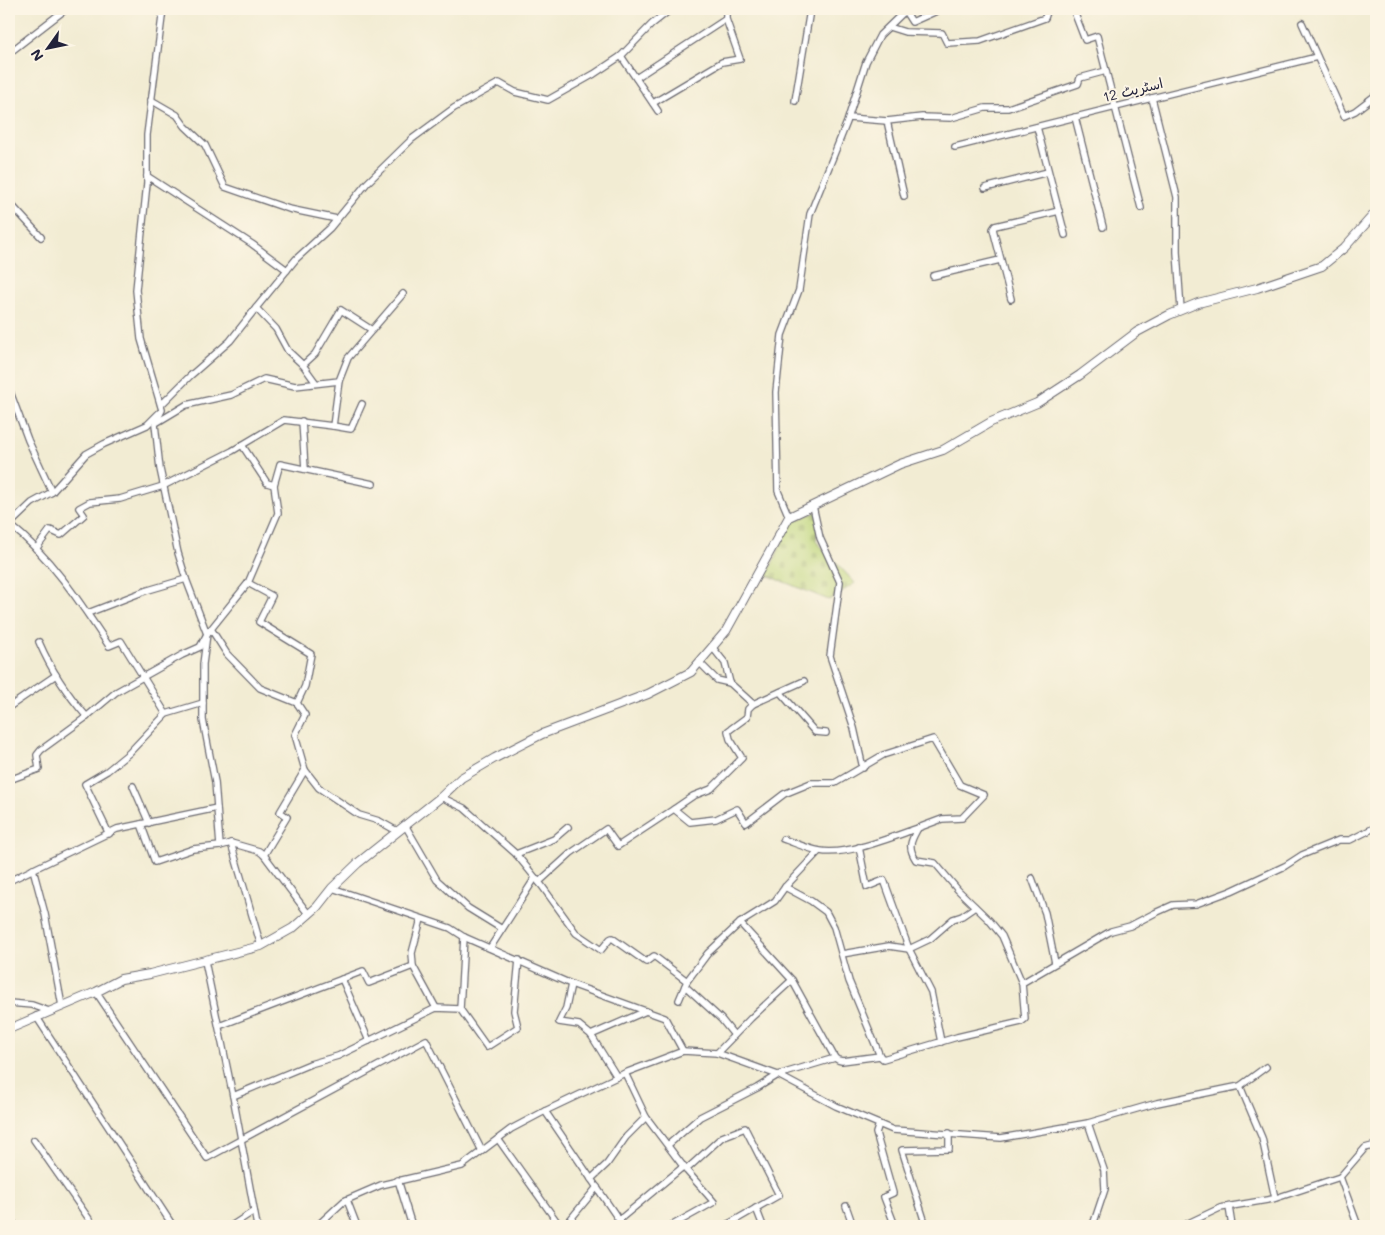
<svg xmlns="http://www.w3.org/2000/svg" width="1385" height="1235" font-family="Mali,'Playpen Sans Arabic',sans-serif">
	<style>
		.cemetery { fill: url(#cemetery-stones); stroke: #707c5b }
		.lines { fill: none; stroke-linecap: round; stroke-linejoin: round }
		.minor-casing { stroke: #6b6970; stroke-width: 8 }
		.tertiary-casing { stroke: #6b6970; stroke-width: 10 }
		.minor { stroke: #fff; stroke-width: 5.5 }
		.tertiary { stroke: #fff; stroke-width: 8 }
		.labels { text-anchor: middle; stroke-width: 4; stroke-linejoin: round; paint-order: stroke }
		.street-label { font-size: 14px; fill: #22223b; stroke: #fcf5e5 }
	</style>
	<defs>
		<pattern id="cemetery-stones" width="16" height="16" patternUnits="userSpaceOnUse" patternTransform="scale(1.25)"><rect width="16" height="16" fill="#bed67b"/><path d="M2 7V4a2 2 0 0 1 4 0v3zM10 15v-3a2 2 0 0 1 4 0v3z" fill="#a3b76b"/></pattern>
	</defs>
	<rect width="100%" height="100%" fill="#fcf5e5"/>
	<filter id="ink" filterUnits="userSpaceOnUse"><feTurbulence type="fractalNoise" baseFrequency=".02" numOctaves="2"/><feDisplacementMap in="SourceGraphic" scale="10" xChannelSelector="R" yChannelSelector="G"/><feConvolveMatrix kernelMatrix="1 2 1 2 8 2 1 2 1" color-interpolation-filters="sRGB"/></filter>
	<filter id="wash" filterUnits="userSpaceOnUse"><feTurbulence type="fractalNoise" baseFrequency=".0096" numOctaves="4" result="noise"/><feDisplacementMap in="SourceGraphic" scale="20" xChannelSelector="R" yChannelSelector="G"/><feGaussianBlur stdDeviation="1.12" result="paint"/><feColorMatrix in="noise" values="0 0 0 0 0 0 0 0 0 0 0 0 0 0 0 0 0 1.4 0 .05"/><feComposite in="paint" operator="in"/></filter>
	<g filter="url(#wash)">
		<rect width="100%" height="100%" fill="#f2ecd3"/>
		<!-- cemetery -->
		<path class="cemetery" d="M820,510L816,541L855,583L829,600L767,575L791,523Z"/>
	</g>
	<g filter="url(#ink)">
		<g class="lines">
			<!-- minor casing -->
			<g class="minor-casing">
				<g id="minor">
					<path d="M163,9L147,135V183L136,290L141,339L162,410L155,424L160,469L178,553L186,579L207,634L203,664V720L215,782L220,846L231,843L261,946"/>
					<path d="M1073,9L1085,40L1097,36L1141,208"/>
					<path d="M905,11L912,22L941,9"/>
					<path d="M1302,23L1344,116L1355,111L1376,95"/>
					<path d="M889,27L905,32L942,33L947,43L980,41L1045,18L1048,9"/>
					<path d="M9,53L66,9"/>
					<path d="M621,56L658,111"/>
					<path d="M636,78L726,19V9"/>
					<path d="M1152,98L1177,197V252L1181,310"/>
					<path d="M151,100L177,115L185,126L205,145L225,187L289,209L337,219"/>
					<path d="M795,101L810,10L813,9"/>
					<path d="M653,103L722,62L740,59L726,19"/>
					<path d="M1075,117L1103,227"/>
					<path d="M849,118L887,121L922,117L951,118L985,108H1008L1078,84L1080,78L1106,71"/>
					<path d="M887,121L904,196"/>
					<path d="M1037,127L1065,235"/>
					<path d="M955,147L1317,57"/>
					<path d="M147,176L252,244L287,270"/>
					<path d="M985,188L1048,172"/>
					<path d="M9,202L41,237"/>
					<path d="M933,276L1000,260"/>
					<path d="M1011,299L993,229L995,226L1059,211"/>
					<path d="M303,365L315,354L341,310L372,330"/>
					<path d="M316,383L303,365L288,351L276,329L256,308L296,259L330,228L367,183L412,139L454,108L499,83L515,92L548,100L594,74L621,56L652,24L671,9"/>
					<path d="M9,389L28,440L52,492"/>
					<path d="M161,405L190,376L230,341L256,308"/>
					<path d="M302,421L305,469"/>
					<path d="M156,423L186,405L231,395L264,379L295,386L339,381L348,358L403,294"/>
					<path d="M333,426L351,429L362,404"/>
					<path d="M242,445L267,483L274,485"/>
					<path d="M813,506L820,538L840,582L830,656L854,728L863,768"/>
					<path d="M789,517L778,491L776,392L782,335L799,290L810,214L847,122L866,62L880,35L907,9"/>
					<path d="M9,524C51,557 80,602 109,646L121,641L166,714"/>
					<path d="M9,525L32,503L52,492L86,454L104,444L147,425L159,413"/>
					<path d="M36,549L50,530L61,535L84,515L79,508L90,502L120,499L163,486L232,451L284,420L333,426L339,381"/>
					<path d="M248,583L278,513L274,485L280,464L373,484"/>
					<path d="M88,613L145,591L186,579"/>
					<path d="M211,629L227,654L260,688L297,703"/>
					<path d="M39,642C51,670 67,694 87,717"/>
					<path d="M713,648L725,663L730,683"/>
					<path d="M700,663L717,680L730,683L753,704L804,681"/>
					<path d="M780,692L815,732L826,733"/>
					<path d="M9,707L56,675"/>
					<path d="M9,780L39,769L37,755L41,750L85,718L116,692L182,655L200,647L207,634L248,583L272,596L259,622L311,654L305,686L297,703L305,715L295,735L305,770L319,788L359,815L379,821L397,831"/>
					<path d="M133,786L149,823"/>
					<path d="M441,797L464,808L516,854L542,886L576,933L601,950L610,939L612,938L646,962L654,956L687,981"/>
					<path d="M674,809L693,796L711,789L742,758L730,739L728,731L747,717L748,709L753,704"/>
					<path d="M141,824L155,862L193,849L220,846"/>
					<path d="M405,825L437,880L468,908L502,929"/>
					<path d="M109,834L85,784L107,771L129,753L166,714L203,703"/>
					<path d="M783,839C795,843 808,849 820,851C847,856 892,837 918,828C911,841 907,846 916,860L935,863L958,890L989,920L1002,936L1022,983"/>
					<path d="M231,843L259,851L264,855L309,915"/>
					<path d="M859,847L867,887L884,880L909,949L931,992L941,1042"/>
					<path d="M516,854L554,839L568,827"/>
					<path d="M264,855L287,817L280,812L305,770"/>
					<path d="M33,869L45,914L62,1006"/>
					<path d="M1032,878L1045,913L1055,963"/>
					<path d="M9,881L117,829L217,808"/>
					<path d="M539,882L571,853L606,829L618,846L674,809L690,822L716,819L737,809L746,823L784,794L811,783H835L883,755L933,739L960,785L984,795L962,818L942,819L918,828"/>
					<path d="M785,887L811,901L826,912L834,927L849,981L880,1056L883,1059L957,1037L1021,1022L1025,1019L1022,983L1111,931L1130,926L1155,913L1173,905L1196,904L1231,891L1285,866L1302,855L1339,840H1350L1376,827"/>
					<path d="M332,888L450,928L464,937L571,984L665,1018L683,1051"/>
					<path d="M421,919L412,953L413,966L436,1008"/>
					<path d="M740,923L792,980L835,1058L838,1060L842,1061L880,1056"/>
					<path d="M490,948L535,878"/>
					<path d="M842,954L889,946L909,949L930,939L953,919L962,916L975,907"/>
					<path d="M205,961L233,1096L257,1226"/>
					<path d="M342,979L369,1041"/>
					<path d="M571,984L566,1008L559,1022L579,1025L591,1035L646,1011"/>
					<path d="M685,986L721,1019L734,1035"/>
					<path d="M96,992L207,1158L426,1040L482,1151"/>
					<path d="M679,1000L687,981L708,953L740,923L775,901L785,887L819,851"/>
					<path d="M9,1003L32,1005L49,1011"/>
					<path d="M460,1009L464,937"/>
					<path d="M36,1016L173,1226"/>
					<path d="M219,1026L363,971L369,983L413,966"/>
					<path d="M591,1035L617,1077"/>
					<path d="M717,1053L751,1018L792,980"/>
					<path d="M625,1073L646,1117L686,1170L722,1137L745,1128L779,1195L725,1226"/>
					<path d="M1240,1086L1262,1138L1275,1198"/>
					<path d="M233,1096L310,1064L338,1056L436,1008L460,1009L487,1047L518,1027L514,1011L519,960"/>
					<path d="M545,1111L623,1226"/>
					<path d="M1088,1123L1104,1170L1105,1189L1094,1222L1090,1226"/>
					<path d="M879,1124L876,1133L893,1193L884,1197L895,1226"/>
					<path d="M498,1139L560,1226"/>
					<path d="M34,1140L94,1226"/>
					<path d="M668,1145L700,1117L757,1088L778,1075L835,1058"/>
					<path d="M1340,1177L1358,1226"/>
					<path d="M591,1179L607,1164L626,1137L646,1117"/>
					<path d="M398,1180L412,1226"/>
					<path d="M347,1200L357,1226"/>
					<path d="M846,1206L853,1226"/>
					<path d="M1229,1207L1232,1226"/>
					<path d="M756,1208L763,1226"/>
					<path d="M9,1217L15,1226"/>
					<path d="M619,1220L684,1166"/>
					<path d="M231,1226L254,1211"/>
					<path d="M317,1226L344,1201L381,1185L462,1166L511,1129L545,1111L625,1073L683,1051L717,1053L778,1075L836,1106L893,1130L1001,1138L1088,1123L1157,1103L1240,1086L1266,1067"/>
					<path d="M565,1226L597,1187"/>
					<path d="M671,1226L714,1202L686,1170"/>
					<path d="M926,1226L902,1150L949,1149V1133"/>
					<path d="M1182,1226L1220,1208L1273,1199L1340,1177L1365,1148L1376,1145"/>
				</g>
			</g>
			<!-- tertiary casing -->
			<g class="tertiary-casing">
				<path id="tertiary" d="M9,1029L96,992L121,979L150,974L261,946L293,928L317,907L332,888L358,863L441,797L461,778L495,758L542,734L648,694L691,672L726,631L789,517L900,464L943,450L991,422L1037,403L1080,375L1137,332L1169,315L1198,303L1257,288L1322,266L1344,248L1376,212"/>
			</g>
			<!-- minor -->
			<use href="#minor" class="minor"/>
			<!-- tertiary -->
			<use href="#tertiary" class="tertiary"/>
		</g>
	</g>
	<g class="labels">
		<!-- street labels -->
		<g class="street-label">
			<text transform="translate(1133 90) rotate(-14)" y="5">اسٹریٹ 12</text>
		</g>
	</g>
	<!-- margin -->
	<rect width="1385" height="1235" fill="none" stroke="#fcf5e5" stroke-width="30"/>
	<!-- north arrow -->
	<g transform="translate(48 48) rotate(237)" stroke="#fcf5e5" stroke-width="4" paint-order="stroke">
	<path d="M0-4L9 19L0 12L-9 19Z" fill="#22223b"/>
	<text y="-8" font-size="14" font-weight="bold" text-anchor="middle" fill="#22223b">N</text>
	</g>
</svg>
